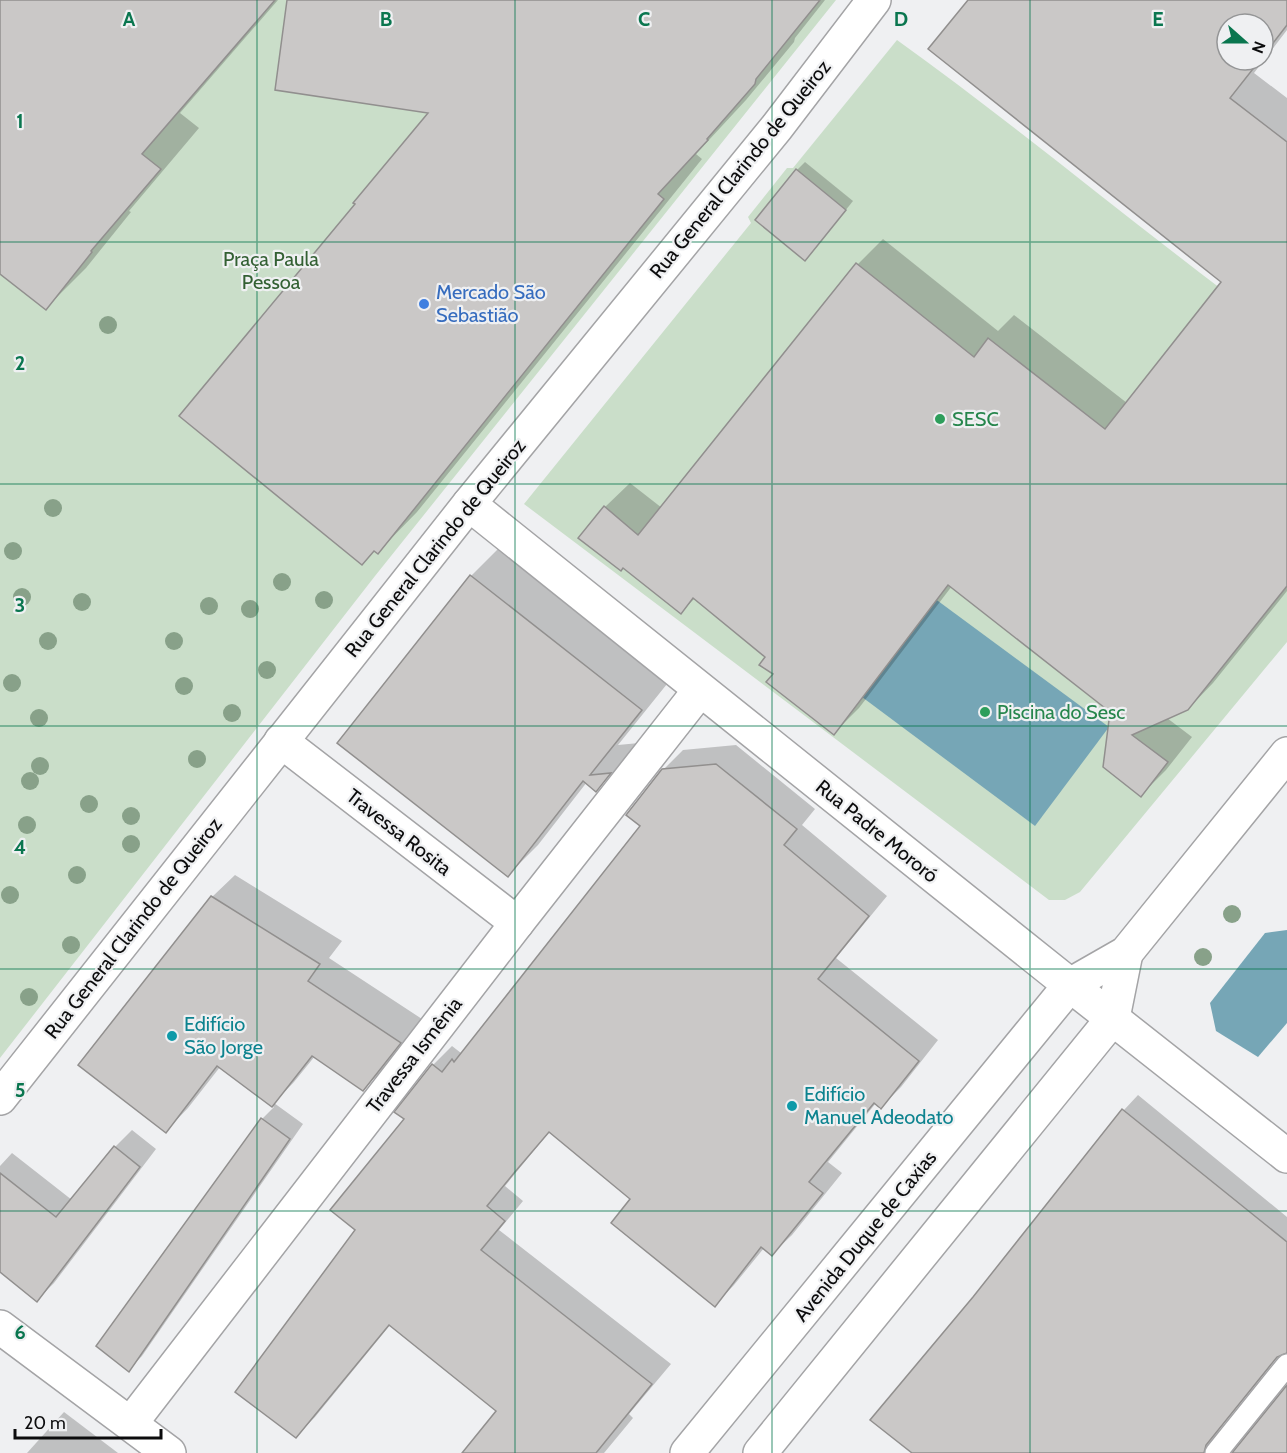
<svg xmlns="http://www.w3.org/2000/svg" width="1287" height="1453" font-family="Cabin,sans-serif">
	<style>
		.green { fill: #cadec9 }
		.water { fill: #76a6b6 }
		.shadow { fill: #0003; fill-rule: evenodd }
		.building { fill: #cac8c7; stroke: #918f8e; stroke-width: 1.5 }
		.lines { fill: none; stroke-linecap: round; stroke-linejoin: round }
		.lane-casing { stroke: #a4a4a6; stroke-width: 24 }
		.street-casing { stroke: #a4a4a6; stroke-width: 36 }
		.secondary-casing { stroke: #a4a4a6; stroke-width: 36 }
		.primary-casing { stroke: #a4a4a6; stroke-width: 36 }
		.lane { stroke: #fff; stroke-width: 21 }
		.street { stroke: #fff; stroke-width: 33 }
		.secondary { stroke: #fff; stroke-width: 33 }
		.primary { stroke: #fff; stroke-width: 33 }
		.tree { fill: #88a189 }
		.grid { fill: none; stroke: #0a764f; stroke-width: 1.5; stroke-opacity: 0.55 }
		.shop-dot { fill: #3f7fe0; stroke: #eff0f2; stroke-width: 2 }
		.leisure-dot { fill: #2e9e5b; stroke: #eff0f2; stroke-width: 2 }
		.culture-dot { fill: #0f9aa8; stroke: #eff0f2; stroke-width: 2 }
		.labels { text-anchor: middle; stroke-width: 4.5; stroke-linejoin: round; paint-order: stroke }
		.street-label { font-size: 20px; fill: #0c0c0d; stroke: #eff0f2 }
		.park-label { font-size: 20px; fill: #336033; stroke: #eff0f2 }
		.shop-label { font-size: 20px; fill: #366cbe; stroke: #eff0f2; text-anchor: start }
		.leisure-label { font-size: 20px; fill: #27864d; stroke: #eff0f2; text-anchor: start }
		.culture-label { font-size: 20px; fill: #0d838f; stroke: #eff0f2; text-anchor: start }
		.grid-label { font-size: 20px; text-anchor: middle; font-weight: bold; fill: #0a764f; stroke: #eff0f2; stroke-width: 4.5; stroke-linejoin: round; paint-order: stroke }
	</style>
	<rect width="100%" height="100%" fill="#eff0f2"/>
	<!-- green -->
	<g class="green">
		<path d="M0,0H836L375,576L0,1058Z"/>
		<path d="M897,40C1028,134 1151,239 1282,334L1287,328V642L1080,892L1065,900H1049L524,504L751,223L748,217L787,168H793Z"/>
	</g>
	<!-- water -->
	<g class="water">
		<path d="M934,598L1109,727L1035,826L862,697Z"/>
		<path d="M1287,930V1023L1258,1057L1216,1031L1210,1003L1265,933Z"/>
	</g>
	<!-- shadow -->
	<g class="shadow">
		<path d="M0,0H278L180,113L199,128L129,211L131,212L86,268L46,308L0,272Z"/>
		<path d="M288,0H825L795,38L794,42L746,100L696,154L702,159L417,512L378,552L431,112Z"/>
		<path d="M969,0H1287V30L1254,73L1287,98V591L1213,683L1188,709L1167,718L1192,737L1166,770L1141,795L1111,711L952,586L859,708L834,733L775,674L768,656L695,598L681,612L605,507L630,483L662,508L858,264L883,239L998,331L1014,315L1127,403L1223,282ZM1227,24H1263V60H1227Z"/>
		<path d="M805,162L853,201L813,251L797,170Z"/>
		<path d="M502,545L671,679L618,745L639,743L627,759L596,790L587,782L538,845L508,875L340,742L471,576Z"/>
		<path d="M736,745L815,809L802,825L887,896L836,958L938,1040L901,1087L881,1107L876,1103L828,1162L842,1173L792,1235L772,1254L764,1248L734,1285L715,1305L633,1199L550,1131L505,1186L523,1201L499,1230L671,1364L629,1414L633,1418L604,1453H465L499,1411L391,1324L315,1417L296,1436L357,1229L406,1119L433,1065L452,1046L461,1053L473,1040L642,826L663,770L683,750Z"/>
		<path d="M235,875L342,941L329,958L422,1019L386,1067L363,1089L315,1056L294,1082L274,1103L303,1124L142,1356L128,1370L98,1346L262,1119L274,1107L220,1067L188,1108L166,1131L212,897Z"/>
		<path d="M1138,1095L1287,1217V1352L1283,1351L1220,1429L1217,1436L1230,1452L1236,1451L1287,1386V1453H914L974,1298L1124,1110Z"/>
		<path d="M132,1130L156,1149L54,1283L37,1300L0,1270V1166L12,1153L72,1200L115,1147Z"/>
		<path d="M64,1412L118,1453H27Z"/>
	</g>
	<!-- building -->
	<g class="building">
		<path d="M0,0H275L142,154L161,169L91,251L92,252L46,310L0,274Z"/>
		<path d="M287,0H820L756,79L755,84L707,139L708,140L658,194L664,199L378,554L374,551L362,565L179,416L355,204L353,203L428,113L275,90Z"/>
		<path d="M968,0H1287V25L1263,56V24H1227V60H1260L1230,98L1287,142V586L1188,710L1132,735L1168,762L1141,797L1103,767L1110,712L948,585L834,735L766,682L773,674L759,665L765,657L693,598L681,614L623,568L621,571L578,538L604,506L638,535L856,263L974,357L988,338L1105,429L1221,282L928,49Z"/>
		<path d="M796,169L846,210L805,261L755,220Z"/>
		<path d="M470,575L642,710L590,775L611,773L596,792L583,781L508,877L337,743Z"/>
		<path d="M716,764L797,829L784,845L869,916L818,979L919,1061L881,1109L874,1103L809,1182L823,1193L772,1256L761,1247L715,1307L611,1223L630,1199L549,1132L514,1173L487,1206L505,1221L481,1250L652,1384L596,1453H462L496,1411L389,1325L296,1438L235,1392L355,1230L330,1210L404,1119L394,1112L432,1064L442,1072L452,1059L454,1062L640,826L626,815L662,769Z"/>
		<path d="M211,896L320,964L308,981L401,1043L363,1091L312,1056L272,1107L217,1066L166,1133L78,1065Z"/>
		<path d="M1122,1109L1287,1242V1353L1277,1357L1206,1445L1204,1453H912L870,1420L973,1297Z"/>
		<path d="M261,1118L290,1139L129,1372L96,1346Z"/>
		<path d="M114,1146L140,1167L37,1302L0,1272V1173L56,1217Z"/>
		<path d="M1287,1385V1453H1232Z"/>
	</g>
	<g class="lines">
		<!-- lane casing -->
		<g class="lane-casing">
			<path id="lane" d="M1216,1453L1287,1365"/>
		</g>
		<!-- street casing -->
		<g class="street-casing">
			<g id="street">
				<path d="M469,504L1070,985"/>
				<path d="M281,741L517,923"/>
				<path d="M0,1098L469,504L777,127L874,0"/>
				<path d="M0,1327L169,1453"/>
				<path d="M131,1423L517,923L700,690"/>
			</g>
		</g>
		<!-- secondary casing -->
		<g class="secondary-casing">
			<path id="secondary" d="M1070,985L1287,1156"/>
		</g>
		<!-- primary casing -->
		<g class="primary-casing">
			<g id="primary">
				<path d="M687,1453L1070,985L1126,953L1287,754"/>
				<path d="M760,1453L1113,1018L1126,953"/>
			</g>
		</g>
		<!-- lane -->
		<use href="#lane" class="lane"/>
		<!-- street -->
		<use href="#street" class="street"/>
		<!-- secondary -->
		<use href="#secondary" class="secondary"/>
		<!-- primary -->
		<use href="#primary" class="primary"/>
	</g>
	<!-- trees -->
	<g class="tree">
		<circle cx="108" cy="325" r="9"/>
		<circle cx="53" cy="508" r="9"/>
		<circle cx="13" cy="551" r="9"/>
		<circle cx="282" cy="582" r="9"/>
		<circle cx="22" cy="597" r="9"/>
		<circle cx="324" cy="600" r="9"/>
		<circle cx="82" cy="602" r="9"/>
		<circle cx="209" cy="606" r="9"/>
		<circle cx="250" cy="609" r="9"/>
		<circle cx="48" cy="641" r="9"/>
		<circle cx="174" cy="641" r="9"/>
		<circle cx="267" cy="670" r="9"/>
		<circle cx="12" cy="683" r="9"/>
		<circle cx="184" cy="686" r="9"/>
		<circle cx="232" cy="713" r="9"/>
		<circle cx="39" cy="718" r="9"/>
		<circle cx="197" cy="759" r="9"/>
		<circle cx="40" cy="766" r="9"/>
		<circle cx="30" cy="781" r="9"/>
		<circle cx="89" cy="804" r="9"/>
		<circle cx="131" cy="816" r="9"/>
		<circle cx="27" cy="825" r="9"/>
		<circle cx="131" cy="844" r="9"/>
		<circle cx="77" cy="875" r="9"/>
		<circle cx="10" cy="895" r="9"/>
		<circle cx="1232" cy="914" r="9"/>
		<circle cx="71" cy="945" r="9"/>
		<circle cx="1203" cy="957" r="9"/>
		<circle cx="29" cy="997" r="9"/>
	</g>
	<!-- grid -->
	<path class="grid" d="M257,0V1453M515,0V1453M772,0V1453M1030,0V1453M0,242H1287M0,484H1287M0,726H1287M0,969H1287M0,1211H1287"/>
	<!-- markers -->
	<circle class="shop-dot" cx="424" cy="304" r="6"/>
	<g class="leisure-dot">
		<circle cx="940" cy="419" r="6"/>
		<circle cx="985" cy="712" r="6"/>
	</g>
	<g class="culture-dot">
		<circle cx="172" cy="1036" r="6"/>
		<circle cx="792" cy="1106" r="6"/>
	</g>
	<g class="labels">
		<!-- street labels -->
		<g class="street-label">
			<text transform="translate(740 169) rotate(-51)" y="7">Rua General Clarindo de Queiroz</text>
			<text transform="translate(435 548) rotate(-51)" y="7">Rua General Clarindo de Queiroz</text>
			<text transform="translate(877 831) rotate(39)" y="7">Rua Padre Mororó</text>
			<text transform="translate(399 832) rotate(38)" y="7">Travessa Rosita</text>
			<text transform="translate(133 928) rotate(-52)" y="7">Rua General Clarindo de Queiroz</text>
			<text transform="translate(414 1055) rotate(-52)" y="7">Travessa Ismênia</text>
			<text transform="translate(865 1236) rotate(-51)" y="7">Avenida Duque de Caxias</text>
		</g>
		<!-- park labels -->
		<g class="park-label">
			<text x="271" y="266">Praça Paula<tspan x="271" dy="23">Pessoa</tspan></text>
		</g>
		<!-- shop labels -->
		<g class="shop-label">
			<text x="436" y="299">Mercado São<tspan x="436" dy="23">Sebastião</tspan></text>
		</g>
		<!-- leisure labels -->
		<g class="leisure-label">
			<text x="952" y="426">SESC</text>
			<text x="997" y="719">Piscina do Sesc</text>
		</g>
		<!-- culture labels -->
		<g class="culture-label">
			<text x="184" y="1031">Edifício<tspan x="184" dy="23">São Jorge</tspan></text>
			<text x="804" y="1101">Edifício<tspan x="804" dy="23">Manuel Adeodato</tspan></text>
		</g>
	</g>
	<g class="grid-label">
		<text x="129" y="26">A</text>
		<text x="386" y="26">B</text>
		<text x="644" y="26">C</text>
		<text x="901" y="26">D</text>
		<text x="1158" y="26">E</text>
		<text x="20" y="128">1</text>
		<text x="20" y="370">2</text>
		<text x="20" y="612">3</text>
		<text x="20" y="854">4</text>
		<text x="20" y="1097">5</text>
		<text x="20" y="1339">6</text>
	</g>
	<!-- north arrow -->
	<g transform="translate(1245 42) rotate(111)"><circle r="28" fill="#eff0f2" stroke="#949596" stroke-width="1.5"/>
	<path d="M0-4.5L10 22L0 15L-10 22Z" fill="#0a764f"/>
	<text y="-9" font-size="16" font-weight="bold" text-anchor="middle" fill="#0c0c0d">N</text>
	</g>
	<!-- scale -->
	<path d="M15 1429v9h146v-9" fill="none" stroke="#0c0c0d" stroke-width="3"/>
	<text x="24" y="1429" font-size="18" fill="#0c0c0d" stroke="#eff0f2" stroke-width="4.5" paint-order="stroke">20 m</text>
</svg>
